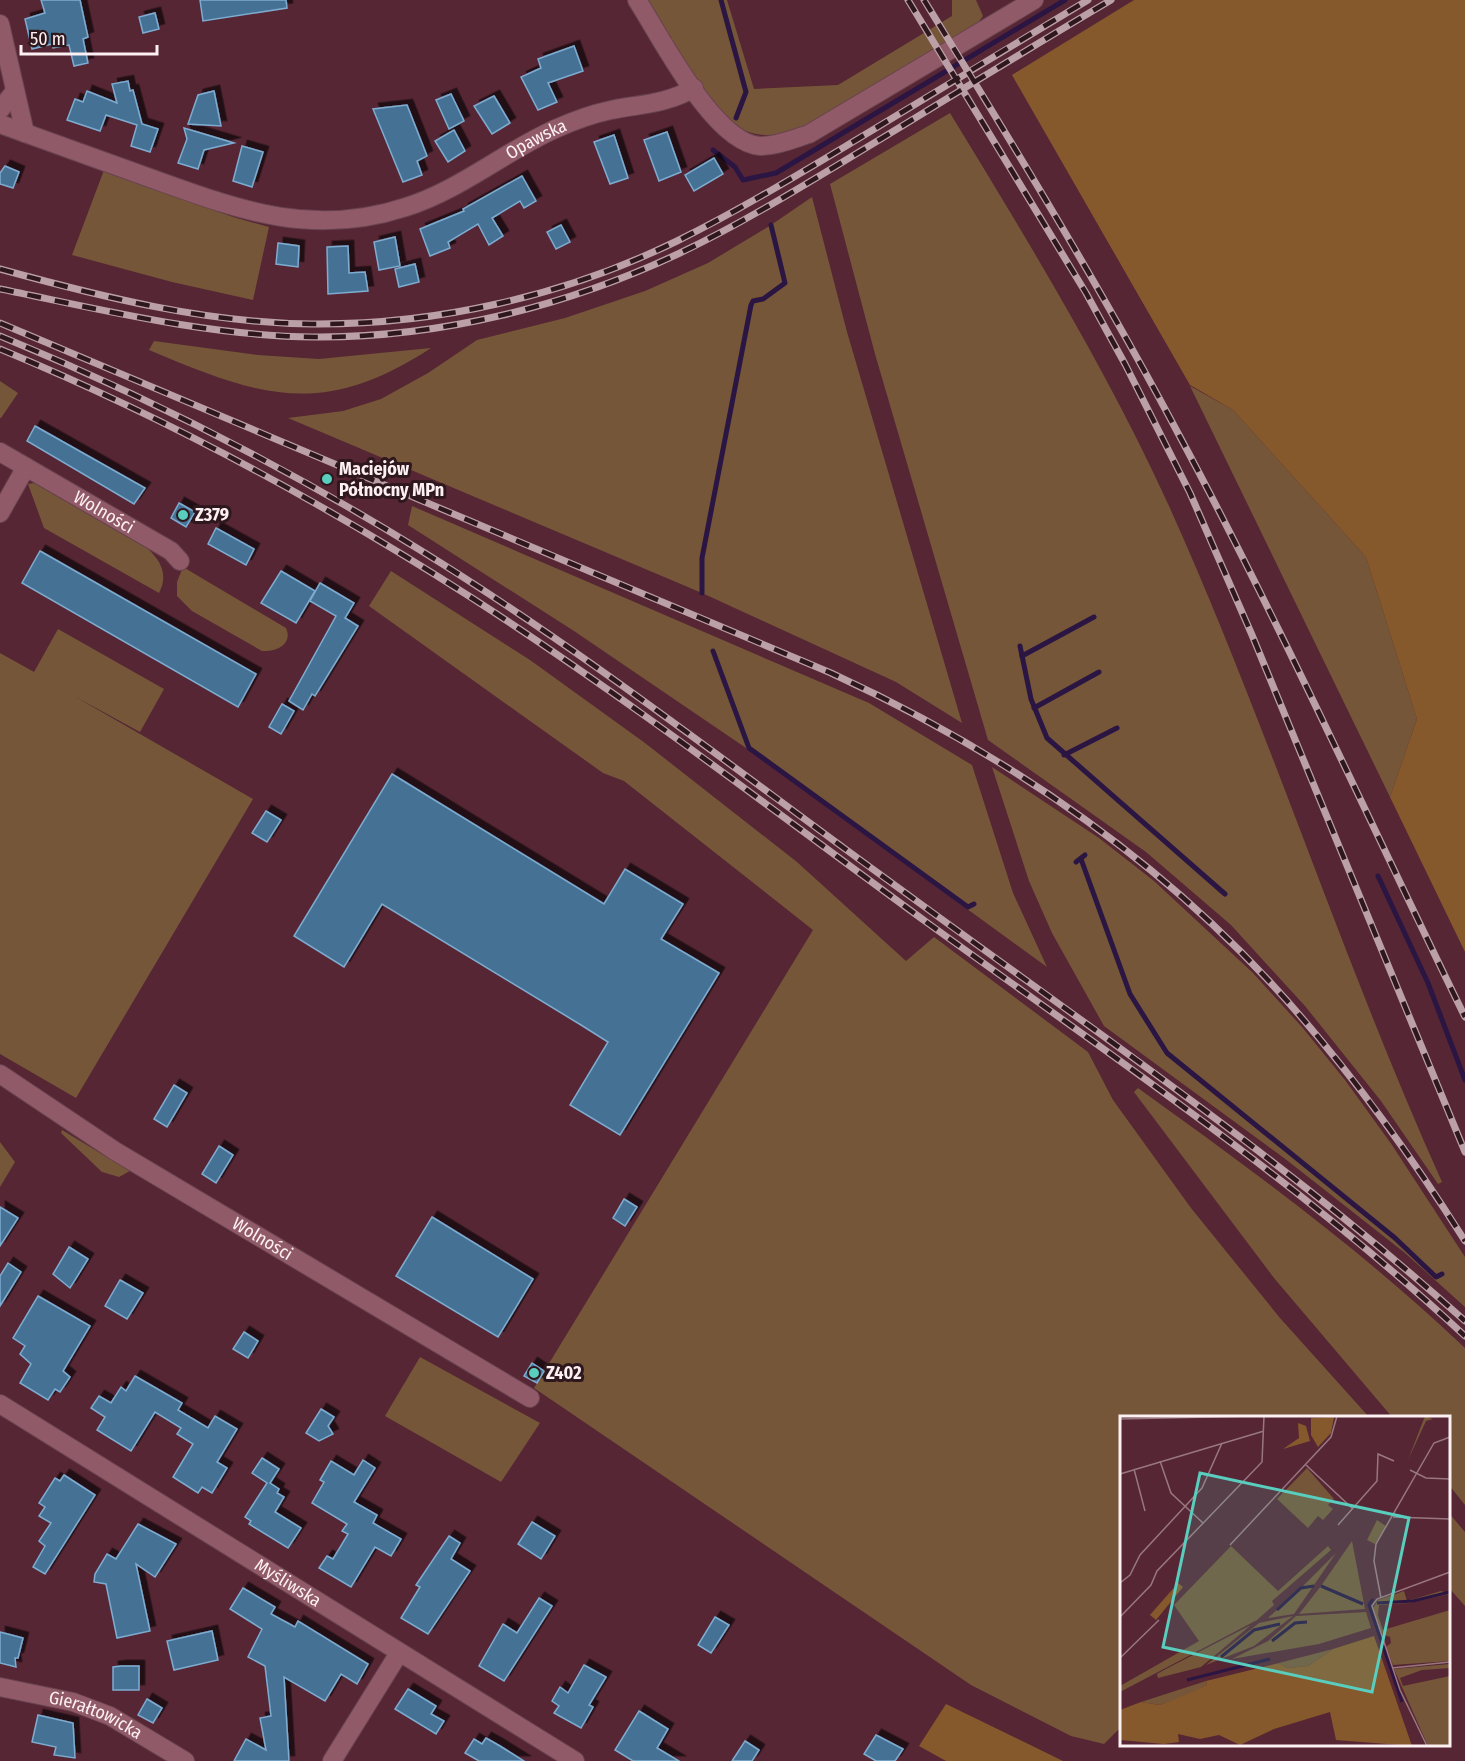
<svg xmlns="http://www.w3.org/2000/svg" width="1465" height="1761" font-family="'Fira Sans Condensed',sans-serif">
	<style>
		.green { fill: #755639 }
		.forest { fill: #86592d }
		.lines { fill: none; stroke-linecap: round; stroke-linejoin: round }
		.stream { stroke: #2b1543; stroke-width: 5 }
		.building { fill: #457294; stroke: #7eacd1; stroke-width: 1.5; filter: url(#shadow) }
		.street-casing { stroke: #694350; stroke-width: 20 }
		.street { stroke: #915a68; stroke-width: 18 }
		.rail-casing { stroke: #bba0a8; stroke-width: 7 }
		.rail { stroke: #2e181e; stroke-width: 4.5; stroke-dasharray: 14; stroke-linecap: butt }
		.poi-dot { fill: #59cebe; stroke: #2e181e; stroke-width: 2 }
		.labels { text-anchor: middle; stroke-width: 6; stroke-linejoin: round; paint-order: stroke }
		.street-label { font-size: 18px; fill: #fdf0f3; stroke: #2e181e }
		.poi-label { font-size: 18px; font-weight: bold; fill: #fdf0f3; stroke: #2e181e; text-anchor: start }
		.inset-river { fill: none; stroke: #2b1543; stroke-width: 3 }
		.inset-road { fill: none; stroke: #997780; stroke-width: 1.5 }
		.view { fill: #59cebe; fill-opacity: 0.15; stroke: #59cebe; stroke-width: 3 }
		.inset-edge { fill: none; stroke: #fdf0f3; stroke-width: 3 }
	</style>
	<defs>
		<filter id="shadow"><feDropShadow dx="5.5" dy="-5.5" stdDeviation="0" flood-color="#0009"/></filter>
	</defs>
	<rect width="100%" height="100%" fill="#562634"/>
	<!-- green -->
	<g class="green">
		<path d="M648,0H727L754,89L838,85L952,16V0H976L983,16L975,27L814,125C792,132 769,140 746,131C711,116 670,34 648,0Z"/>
		<path d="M950,113C1028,241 1107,370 1169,506C1269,728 1342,960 1442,1182L1438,1184L1381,1101L1305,1006L1231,925L1146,852L988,740L875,354L830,184Z"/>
		<path d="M104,170L233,217L269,227L253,300L172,282L72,255Z"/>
		<path d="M812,197L847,332L962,723L896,682L702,593L288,418L343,411L381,399L428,373L477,340L565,318L645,291L708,263L771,225Z"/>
		<path d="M154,341L258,355L319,359L431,348C323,419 260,397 149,350Z"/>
		<path d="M0,381L18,393L1,418H0Z"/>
		<path d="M1190,386L1233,410L1366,557L1417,719L1390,797Z"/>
		<path d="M34,483L148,549C162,562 168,576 159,593L44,528L28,484Z"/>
		<path d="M412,506L869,703L972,765L1013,893L1047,967L749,750L574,631L408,525Z"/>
		<path d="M183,567L286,628C293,644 277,652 262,651L192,611L177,596V582Z"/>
		<path d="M391,571L530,660L645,743L797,862L906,961L934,937L1088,1052L1113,1100L1191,1208L1280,1318L1369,1417L1122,1418L1121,1727L1104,1744L1071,1736L971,1685L534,1388L813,930L624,781L603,773L369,606Z"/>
		<path d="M58,629L164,689L140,732L74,696L253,799L76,1098L0,1054V653L34,672Z"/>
		<path d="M992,767L1099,838L1154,881L1253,973L1302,1027L1345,1080L1392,1145L1465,1257V1307L1405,1253L1284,1158L1104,1026L1052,933L1029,881Z"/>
		<path d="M1138,1088C1252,1170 1364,1252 1465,1348V1505L1449,1485L1448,1418L1392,1417L1274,1278L1134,1092Z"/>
		<path d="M62,1130L130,1171L119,1177L102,1172L61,1133Z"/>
		<path d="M0,1142L15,1162L0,1187Z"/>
		<path d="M420,1357L540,1423L501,1482L385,1416Z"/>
		<path d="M1448,1512L1465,1532V1606L1449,1588Z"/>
	</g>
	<!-- forest -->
	<g class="forest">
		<path d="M1134,0H1465V952L1390,797L1417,719L1366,557L1233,410L1190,385L1012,75Z"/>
		<path d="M946,1704L1063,1761H946L919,1746Z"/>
	</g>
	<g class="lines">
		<!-- stream -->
		<g class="stream">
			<path d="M721,0L746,92L736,118"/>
			<path d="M713,150L735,167L743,180L776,173L1065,0"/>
			<path d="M702,593V558L751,305L753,301L763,299L785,283L771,225"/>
			<path d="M1020,646L1031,699L1047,738L1225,894"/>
			<path d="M713,651L749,748L968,907L974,904"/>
			<path d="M1022,656L1094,617"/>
			<path d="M1034,708L1099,672"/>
			<path d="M1064,755L1117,728"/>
			<path d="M1081,859L1130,994L1167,1053L1395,1238L1436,1277L1442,1274"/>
			<path d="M1076,862L1085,855"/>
			<path d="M1378,876L1428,983L1465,1080"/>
		</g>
	</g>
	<!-- building -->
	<g class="building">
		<path d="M41,0H80L88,37L83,39L88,63L74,66L69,45L53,48L52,44L32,49L25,19L45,13Z"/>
		<path d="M200,0H286L287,8L203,21Z"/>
		<path d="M155,13L159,29L143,33L139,17Z"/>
		<path d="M574,46L583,71L548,83L557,102L538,110L521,77L541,68L538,59Z"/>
		<path d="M128,81L130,91L133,90L142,124L158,129L150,152L131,146L137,125L106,115L100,131L67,120L75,99L83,102L87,91L117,103L112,84Z"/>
		<path d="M214,91L221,126L188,124L198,95Z"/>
		<path d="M451,94L464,121L449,129L436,100Z"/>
		<path d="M494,96L510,123L492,134L474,106Z"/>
		<path d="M407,105L427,156L417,161L422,175L403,182L373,109Z"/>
		<path d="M184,128L234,143L204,150L198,169L178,163L187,139Z"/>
		<path d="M454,130L465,151L448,162L435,141Z"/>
		<path d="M667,132L681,172L659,181L644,140Z"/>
		<path d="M614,135L628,178L610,184L594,142Z"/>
		<path d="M242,146L263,152L252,187L233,181Z"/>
		<path d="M714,158L723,174L694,191L685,175Z"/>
		<path d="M5,166L19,172L13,188L0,184V173Z"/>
		<path d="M522,176L536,201L524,208L520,201L492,218L503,236L489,245L478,224L448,242L450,248L430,256L420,229L464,211L463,209Z"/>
		<path d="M561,225L570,242L556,249L547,232Z"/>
		<path d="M395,237L400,266L379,270L374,242Z"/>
		<path d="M278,243L299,246L298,267L276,264Z"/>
		<path d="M348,246L349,273L365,272L368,291L328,294L327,247Z"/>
		<path d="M415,264L419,282L399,287L395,269Z"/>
		<path d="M35,426L145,488L134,504L27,441Z"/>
		<path d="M179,503L195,512L186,527L171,518Z"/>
		<path d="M216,528L254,549L246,565L208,544Z"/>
		<path d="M40,551L256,674L238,707L22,583Z"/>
		<path d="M281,571L315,591L296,623L261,603Z"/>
		<path d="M320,583L354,603L345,618L358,626L315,696L312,694L303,710L289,701L336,616L310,601Z"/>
		<path d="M282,704L294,711L281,734L269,727Z"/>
		<path d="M392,774L604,904L625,869L683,904L661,939L719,973L620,1135L570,1105L608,1042L581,1025L382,904L344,967L294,936Z"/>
		<path d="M266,811L281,820L267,842L252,833Z"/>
		<path d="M174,1085L187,1093L167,1127L154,1119Z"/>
		<path d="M219,1146L233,1155L216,1183L202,1174Z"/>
		<path d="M624,1199L637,1207L625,1226L613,1218Z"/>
		<path d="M0,1207L18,1218L0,1246Z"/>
		<path d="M432,1217L533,1279L498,1337L396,1276Z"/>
		<path d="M69,1247L88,1259L70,1288L53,1274Z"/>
		<path d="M8,1263L21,1272L0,1306V1276Z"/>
		<path d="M120,1280L143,1293L127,1319L105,1306Z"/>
		<path d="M38,1296L90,1326L63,1371L70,1377L60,1392L55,1389L48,1400L20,1383L31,1364L20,1354L25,1346L13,1338Z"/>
		<path d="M244,1332L258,1341L248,1358L233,1349Z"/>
		<path d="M532,1363L544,1371L537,1383L524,1376Z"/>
		<path d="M135,1376L182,1403L178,1410L208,1428L215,1416L237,1429L217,1462L227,1468L212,1493L202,1487L198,1493L173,1477L193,1444L177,1434L181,1428L155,1412L131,1451L97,1430L105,1417L91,1408L99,1396L111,1403L121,1387L126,1391Z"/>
		<path d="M321,1409L334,1417L328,1426L333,1434L319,1441L306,1433Z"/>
		<path d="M262,1458L279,1469L270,1483L279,1489L277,1493L284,1497L275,1512L301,1528L288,1548L249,1524L251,1521L245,1517L267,1483L252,1473Z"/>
		<path d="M363,1460L375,1468L354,1502L377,1515L373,1523L401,1539L391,1556L375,1547L351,1587L319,1568L327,1556L333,1559L348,1534L342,1531L347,1524L312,1503L324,1482L320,1480L331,1461L354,1475Z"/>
		<path d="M64,1475L95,1495L45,1574L33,1567L45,1546L39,1541L51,1523L39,1516L45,1507L39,1503L55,1478L60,1481Z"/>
		<path d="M532,1522L555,1536L541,1559L518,1544Z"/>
		<path d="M138,1524L176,1544L155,1577L136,1564L150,1631L117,1638L106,1584L94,1582L95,1574L107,1554L116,1559Z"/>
		<path d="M449,1536L460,1543L451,1559L470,1571L428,1634L401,1618L420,1587L416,1585Z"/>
		<path d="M243,1588L275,1607L271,1614L295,1627L298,1621L368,1664L357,1684L341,1674L325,1701L284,1677L289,1761H234L246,1739L266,1750L260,1718L271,1716L265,1666L248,1657L262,1629L230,1609Z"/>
		<path d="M539,1598L552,1606L504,1681L479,1666L503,1624L517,1633Z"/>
		<path d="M715,1617L729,1625L711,1653L698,1645Z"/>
		<path d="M212,1631L218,1660L174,1670L167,1641Z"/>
		<path d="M0,1632L23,1638L18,1658H15L16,1667L0,1663Z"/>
		<path d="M584,1665L606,1677L589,1705L593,1707L581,1728L554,1713L559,1706L552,1701L560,1687L568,1693Z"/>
		<path d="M121,1666H139V1690H113V1667Z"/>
		<path d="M408,1689L436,1706L431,1714L444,1721L436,1734L395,1709Z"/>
		<path d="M147,1699L162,1708L153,1723L138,1715Z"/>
		<path d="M639,1711L668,1729L657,1748L679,1761H633L615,1750Z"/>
		<path d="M38,1715L73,1723L75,1758L54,1755L56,1747L32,1742Z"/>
		<path d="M876,1735L903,1749L895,1761H876L864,1754Z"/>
		<path d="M486,1738L500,1746L524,1761H479L465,1753L474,1739L482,1744Z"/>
		<path d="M745,1741L759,1750L752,1761H732Z"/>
	</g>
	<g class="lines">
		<!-- street casing -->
		<g class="street-casing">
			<g id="street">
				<path d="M637,0C661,37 714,143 760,146C777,146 793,139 809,134L1034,0"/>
				<path d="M0,24L25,133"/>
				<path d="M0,110L15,91"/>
				<path id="s1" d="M0,124C50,142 100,160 150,178C239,210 312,238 406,207C460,190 504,152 555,129C573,121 592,114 611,110C641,104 667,104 694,88"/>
				<path id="s2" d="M0,452L171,551L180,561"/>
				<path d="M0,513L26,467"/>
				<path id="s3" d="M0,1074L115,1151L530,1398"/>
				<path id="s4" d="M0,1404L575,1761"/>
				<path id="s5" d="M0,1687L73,1702L110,1716L185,1761"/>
				<path d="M332,1761L399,1653"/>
			</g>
		</g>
		<!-- street -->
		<use href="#street" class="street"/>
		<!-- rail casing -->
		<g class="rail-casing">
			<g id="rail">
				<path d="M908,0L1086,293L1125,364L1190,493L1252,635L1465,1152"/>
				<path d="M924,0C1012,143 1100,286 1179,435C1281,625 1370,823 1465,1017"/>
				<path d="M0,269C102,297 206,323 312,324C437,325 564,296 677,241C742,209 804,171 866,134C940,89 1014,44 1088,0"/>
				<path d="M0,289C103,310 208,336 314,337C440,338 567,306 680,253C749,220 814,179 879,140C956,93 1033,46 1111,0"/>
				<path d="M0,323L831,673C994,748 1146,849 1269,981C1343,1061 1407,1149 1465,1241"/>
				<path d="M0,336C146,396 286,467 420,550C589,654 746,778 907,894C1096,1032 1291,1165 1465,1321"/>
				<path d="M0,349C165,417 322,502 472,598C629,699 778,814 929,924C1109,1054 1302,1184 1465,1336"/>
			</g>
		</g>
		<!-- rail -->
		<use href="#rail" class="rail"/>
	</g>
	<!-- markers -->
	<g class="poi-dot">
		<circle cx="327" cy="479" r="6"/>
		<circle cx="183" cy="515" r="6"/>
		<circle cx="534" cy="1373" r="6"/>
	</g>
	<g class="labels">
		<!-- street labels -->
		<g class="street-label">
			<text dy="6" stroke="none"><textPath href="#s1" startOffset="570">Opawska</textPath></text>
			<text dy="6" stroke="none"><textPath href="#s2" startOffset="120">Wolności</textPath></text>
			<text dy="6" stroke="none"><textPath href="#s3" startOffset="310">Wolności</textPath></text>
			<text dy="6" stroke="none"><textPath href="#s4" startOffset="339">Myśliwska</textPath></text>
			<text dy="6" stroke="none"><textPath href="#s5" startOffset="100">Gierałtowicka</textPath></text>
		</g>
		<!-- poi labels -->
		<g class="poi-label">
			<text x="339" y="475">Maciejów<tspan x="339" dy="21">Północny MPn</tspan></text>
			<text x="195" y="521">Z379</text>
			<text x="546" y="1379">Z402</text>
		</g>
	</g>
	<!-- overview -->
	<g transform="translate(1120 1416)">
		<rect width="330" height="330" fill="#562634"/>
		<path d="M305,0L313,3L306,5L288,44ZM187,52L214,83L208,89L213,93L203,104L198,100L188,112L157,83ZM257,104L266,110L255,128L247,124ZM232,125L245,193L179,198L201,170ZM111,130L158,175L208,130L211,134L152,185L154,189L137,204L0,276V270L79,225L54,189ZM216,137L174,198L148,202L181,172ZM284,175L287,185L321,175L330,178L289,187L259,189L258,199L263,214L330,194V245L273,249L266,231L271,227L270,221L262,218L253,192L258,184ZM246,196L251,212L199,228L112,243L148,225L176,200ZM173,200L134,230L86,249L139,207ZM131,209L81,251L38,262L37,258L44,254ZM213,233L188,250L168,252L159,247ZM330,248V252L302,254L280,262L283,270L330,260V330H308L274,253ZM86,265L87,269L77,275L40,289L21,286Z" fill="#755639"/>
		<path d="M214,1L211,17L198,31L191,19V2ZM178,7L186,10L190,25L163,33L179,22ZM58,167L63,171L36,204L30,199ZM254,220L292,330L216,324L210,296L154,313L120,329L99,319L80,323L58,318L59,326L44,328L0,324V294L21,286L40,289L77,274L87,269L86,265L159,247L168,252L188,250L213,233Z" fill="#86592d"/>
		<path class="inset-river" d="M201,170L243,188M253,183L249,189L282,286M257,187L293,185L330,176M157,194L181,172L194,170M152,225L175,207L187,206M101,241L134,214L160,208M67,264L150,243"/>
		<path class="inset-road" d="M0,3L135,0M40,45L51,77L83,107M186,49L233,93M14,53L25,95M290,54L306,62L330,63M0,58L144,15M273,101L330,103M218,109L257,65L258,38L274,45M110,129L211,21L217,0M0,167L10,159L20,139L82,72L102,27M261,182L254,145L256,128L314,27L330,21M0,201L31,169L37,155L142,46L144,0M0,242L39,204M272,252L330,246M307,330L280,274L252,190L257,183L330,156"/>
		<path class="view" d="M80,57L289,102L252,276L43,231Z"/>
		<rect width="330" height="330" class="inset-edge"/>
	</g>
	<!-- scale -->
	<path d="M21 45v9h136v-9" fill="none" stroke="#fdf0f3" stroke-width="3"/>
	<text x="30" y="45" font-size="18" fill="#fdf0f3" stroke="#2e181e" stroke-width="4.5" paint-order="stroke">50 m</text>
</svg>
